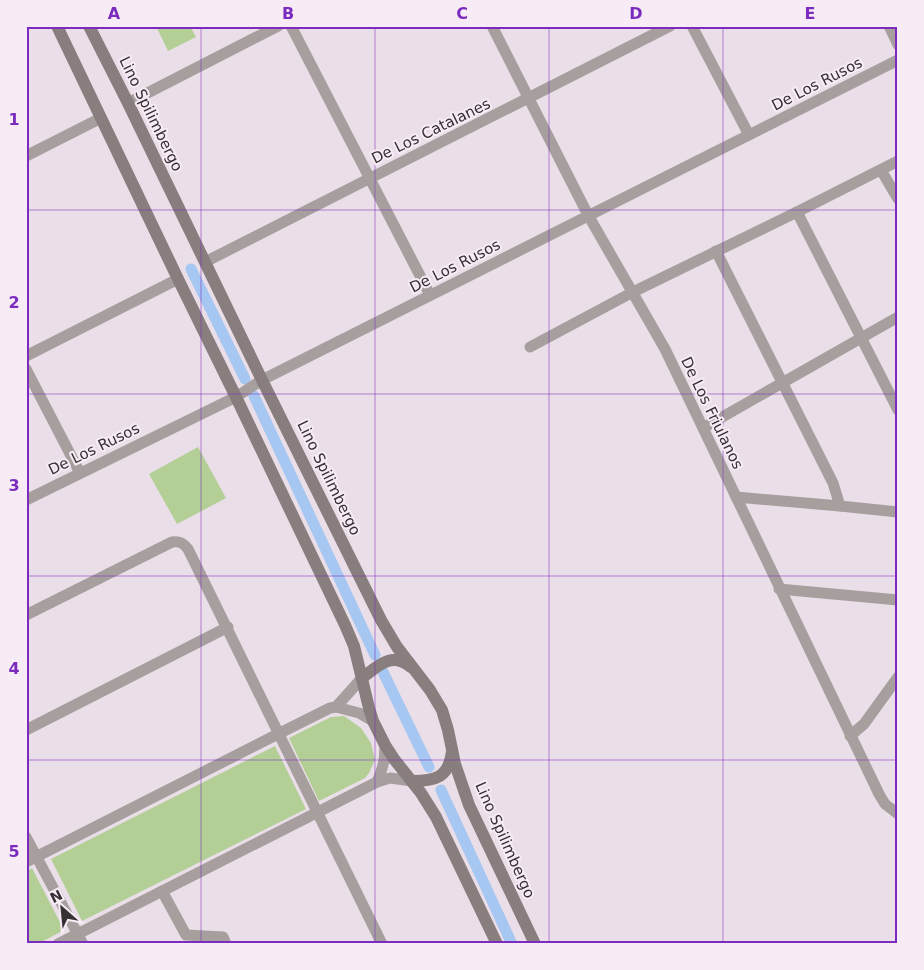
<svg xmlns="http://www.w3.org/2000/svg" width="924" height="970" font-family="'DejaVu Sans',sans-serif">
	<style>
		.green { fill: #b3cf96 }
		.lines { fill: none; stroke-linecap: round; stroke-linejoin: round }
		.canal { stroke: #a6c7f1; stroke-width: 11 }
		.minor { stroke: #a69f9e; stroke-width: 11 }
		.secondary { stroke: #887e7e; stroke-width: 12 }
		.grid { fill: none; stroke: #7b2cbf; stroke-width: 1; stroke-opacity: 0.55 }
		.labels { text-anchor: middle; stroke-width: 4; stroke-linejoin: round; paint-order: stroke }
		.street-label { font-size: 15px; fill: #353034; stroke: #f7ebf5 }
		.neatline { fill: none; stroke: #7b2cbf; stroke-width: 2 }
		.grid-label { font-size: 16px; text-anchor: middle; font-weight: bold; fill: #7b2cbf }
	</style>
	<rect width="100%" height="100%" fill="#eadee8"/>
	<!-- green -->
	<g class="green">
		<path d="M156,26H190L196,37L168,51Z"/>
		<path d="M198,447L226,498L177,524L149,474Z"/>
		<path d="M344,716L361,728L371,743L375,760L369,773L365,778L319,801L289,738L331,717Z"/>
		<path d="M275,746L306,809L82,921L51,859Z"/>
		<path d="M32,868L64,930L38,944H26V872Z"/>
	</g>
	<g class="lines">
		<!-- canal -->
		<g class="canal">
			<path d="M191,269L245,379"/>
			<path d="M254,396L375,655"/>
			<path d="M383,672L429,767"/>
			<path d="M441,790L512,944"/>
		</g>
		<!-- minor -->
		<g class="minor">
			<path d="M291,26L430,295"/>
			<path d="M492,26L588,215L665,349L879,794L885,804L898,814"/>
			<path d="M692,26L749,135"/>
			<path d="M889,26L898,45"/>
			<path d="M128,103L278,26"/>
			<path d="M26,156L101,118"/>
			<path d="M881,170L898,199"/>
			<path d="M797,212L898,410"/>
			<path d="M716,251L833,483L840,506"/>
			<path d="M205,262L670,26"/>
			<path d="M530,347L633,292L797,212L898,161"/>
			<path d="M26,356L178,279"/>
			<path d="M26,369L80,473"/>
			<path d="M703,428L898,317"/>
			<path d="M736,497L840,506L898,512"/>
			<path d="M26,500L236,397L262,380L898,60"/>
			<path d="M779,589L898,600"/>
			<path d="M26,615L172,542C180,541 183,543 188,549L382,944"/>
			<path d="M362,678L336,707L359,713L373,721"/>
			<path d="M26,730L228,627"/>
			<path d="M850,736L864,724L898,677"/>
			<path d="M385,745C385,760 383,768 377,782L390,778L412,781"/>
			<path d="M26,837L83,944"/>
			<path d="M26,862L280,733L330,708L336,707"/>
			<path d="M162,891L186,935L223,937L226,944"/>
			<path d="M58,944L377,782"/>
		</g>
		<!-- secondary -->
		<g class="secondary">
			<path d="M57,26L178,279L236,397L345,625L354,646L369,708L373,721L385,745L394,759L421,793L436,817L497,944"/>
			<path d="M89,26L128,103L262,380L381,620L397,647L430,690L442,710L448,730L455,764L469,805L535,944"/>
			<path d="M362,678C378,666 391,651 411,667"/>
			<path d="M412,781C435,781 449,778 452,751"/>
		</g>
	</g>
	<!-- grid -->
	<path class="grid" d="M201,26V944M375,26V944M549,26V944M723,26V944M26,210H898M26,394H898M26,576H898M26,760H898"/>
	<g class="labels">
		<!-- street labels -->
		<g class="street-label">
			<text transform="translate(817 84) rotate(-27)" y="5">De Los Rusos</text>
			<text transform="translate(151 114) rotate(64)" y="5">Lino Spilimbergo</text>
			<text transform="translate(431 131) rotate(-26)" y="5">De Los Catalanes</text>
			<text transform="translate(455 266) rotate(-27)" y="5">De Los Rusos</text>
			<text transform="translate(712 413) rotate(64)" y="5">De Los Friulanos</text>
			<text transform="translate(94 449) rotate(-26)" y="5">De Los Rusos</text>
			<text transform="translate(329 478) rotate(64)" y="5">Lino Spilimbergo</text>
			<text transform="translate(505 840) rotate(66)" y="5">Lino Spilimbergo</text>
		</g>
	</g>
	<!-- border -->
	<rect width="924" height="970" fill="none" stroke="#f7ebf5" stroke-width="55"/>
	<!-- north arrow -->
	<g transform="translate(62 908) rotate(333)" stroke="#f7ebf5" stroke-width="4" paint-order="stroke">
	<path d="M0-4L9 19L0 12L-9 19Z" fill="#353034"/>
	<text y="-8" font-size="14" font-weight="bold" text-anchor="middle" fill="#353034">N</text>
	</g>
	<rect x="28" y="28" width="868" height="914" class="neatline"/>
	<g class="grid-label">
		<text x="114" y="19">A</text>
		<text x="288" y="19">B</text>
		<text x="462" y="19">C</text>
		<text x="636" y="19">D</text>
		<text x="810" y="19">E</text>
		<text x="14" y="125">1</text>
		<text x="14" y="308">2</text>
		<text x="14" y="491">3</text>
		<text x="14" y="674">4</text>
		<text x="14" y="857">5</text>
	</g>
</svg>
